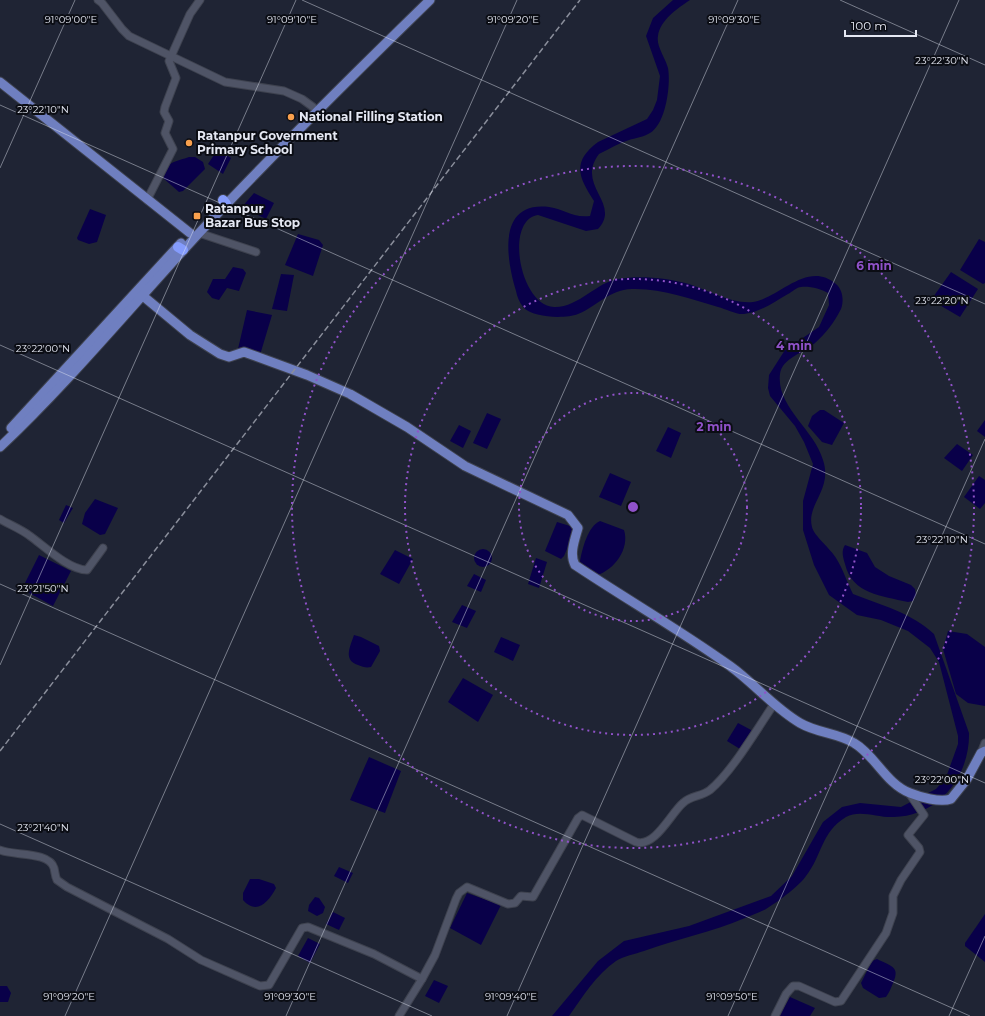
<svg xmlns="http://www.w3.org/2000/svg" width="985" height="1016" font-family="Montserrat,sans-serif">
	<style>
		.water { fill: #090049 }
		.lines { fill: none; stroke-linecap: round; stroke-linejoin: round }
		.minor-casing { stroke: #3e424f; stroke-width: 9 }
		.major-casing { stroke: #3e424f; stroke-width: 11 }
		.highway-casing { stroke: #3e424f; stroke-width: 12 }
		.minor { stroke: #4f5466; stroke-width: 7 }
		.major { stroke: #6f7fc0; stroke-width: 9 }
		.highway { stroke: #859cfc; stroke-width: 10 }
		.rail { stroke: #8a8e9b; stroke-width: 1.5; stroke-dasharray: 6 3; stroke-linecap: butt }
		.ticks { fill: none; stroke: #e5e8f3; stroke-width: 1; stroke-opacity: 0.45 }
		.ring { fill: none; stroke: #9052c9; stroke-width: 2; stroke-dasharray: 2 4 }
		.poi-dot { fill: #f9a04d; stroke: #0b0d14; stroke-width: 1.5 }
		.labels { text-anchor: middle; stroke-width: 4; stroke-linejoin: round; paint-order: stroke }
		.poi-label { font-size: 12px; font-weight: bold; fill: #e5e8f3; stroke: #0b0d14; text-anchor: start }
		.ticks-label { font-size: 10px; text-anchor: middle; fill: #e5e8f3; stroke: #0b0d14; stroke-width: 4; stroke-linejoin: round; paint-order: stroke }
		.centre { fill: #9052c9; stroke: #0b0d14; stroke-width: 2 }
		.ring-label { font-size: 12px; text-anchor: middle; font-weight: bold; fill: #9052c9; stroke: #0b0d14; stroke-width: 4; stroke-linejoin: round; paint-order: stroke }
	</style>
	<rect width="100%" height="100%" fill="#1f2434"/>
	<!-- water -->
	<g class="water">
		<path d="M673,0H690C678,8 660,20 658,36C656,46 665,57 668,68C671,84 666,124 650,133C644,137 635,138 629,140C619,143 609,149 599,154C575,186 622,203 598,229L586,231L538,215C504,220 520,306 554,307C578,308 597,282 618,279C640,275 667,278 689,284C708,290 731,304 753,302C780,298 807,260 836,284C843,290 844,301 841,309C834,323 826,333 815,343C804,353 782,358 780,374C776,407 814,429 823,460C833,490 806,504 812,527C814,536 831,549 836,558C843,569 847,582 853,594C881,605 912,613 934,634L969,733C970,776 939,816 894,817C878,818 860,809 846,817C821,832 822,856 806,876C800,885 779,901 769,907C762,912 752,915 745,918C712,932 677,939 644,951C635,954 624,956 616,961C596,975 583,996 569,1016H552L598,961L624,941L689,926L771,896L792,876L823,822L842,807L860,803L901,807L936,789L945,779L948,772L958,744V736L939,662L930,648L908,631L881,620L857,615L829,595L814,565L803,530V501L813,464L804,442L795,426L770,396L768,388L769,375L785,350L819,327L829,305L828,293C821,289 810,286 801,287C797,287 792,292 788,294C774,302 761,312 744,314C737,315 726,309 718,307C691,299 661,288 632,289C608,290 598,306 578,314C565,319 533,318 523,307C519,302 517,296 516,291C506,258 497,201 549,207C565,209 571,218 590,216L594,201C579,178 571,162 598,142L647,119L653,110L657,100L660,76L646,36L653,18Z"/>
		<path d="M218,149L231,158L223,174L208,164Z"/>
		<path d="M189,157H195L203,162L205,169L183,191L179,192L163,178C163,162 178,161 189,157Z"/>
		<path d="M254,193L274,203L266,219L242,207Z"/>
		<path d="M90,209L106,215L97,242L89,244L78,240L77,238Z"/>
		<path d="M298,234L319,240L323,245L313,276L285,265Z"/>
		<path d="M979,239L985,242V283L983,284L960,270Z"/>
		<path d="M233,267L243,269L246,273L239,291L227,288L219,300L212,298L207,292L213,279H225Z"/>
		<path d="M951,272L978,289L960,317L931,300Z"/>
		<path d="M281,274L294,275L287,311L272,309Z"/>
		<path d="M247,310L272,315L260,355L238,349Z"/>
		<path d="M820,410H824L844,423L832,445L822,442L808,426L812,416Z"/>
		<path d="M487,413L501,419L487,449L473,443Z"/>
		<path d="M985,420V437L977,431Z"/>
		<path d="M459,425L471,431L463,448L450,441Z"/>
		<path d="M668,427L681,433L671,458L656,451Z"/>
		<path d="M957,444L973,455L962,471L944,458Z"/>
		<path d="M610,473L631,482L621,506L599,497Z"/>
		<path d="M979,476L985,480V503L980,509L964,497Z"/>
		<path d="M95,499L118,508L105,534L100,535L82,524L85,513Z"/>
		<path d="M66,505L73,508L64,523L59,520Z"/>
		<path d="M600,521L624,530C630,549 614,570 597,575L581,565L580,561C582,549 588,526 600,521Z"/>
		<path d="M557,522L570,526L574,532L564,556L561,559L545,551Z"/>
		<path d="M845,545L867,553L875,567L889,576L911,585L915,589L916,595L913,601L908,602C882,596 852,594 845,564C843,557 841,551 845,545Z"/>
		<circle cx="483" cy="558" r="9"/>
		<path d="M395,550L413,559L399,584L380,574Z"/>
		<path d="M39,555L71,571L53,606L22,589Z"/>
		<path d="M536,558L547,562L539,588L528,584Z"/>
		<path d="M474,574L486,580L481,592L467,586Z"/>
		<path d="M462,605L476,611L467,628L452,622Z"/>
		<path d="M948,631L967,634L985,647V706L968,703L956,694L943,649Z"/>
		<path d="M354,635L361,637L379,646L380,651L371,667C366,668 363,667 358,665C343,660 350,647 354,635Z"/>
		<path d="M501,637L520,645L513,661L494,652Z"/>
		<path d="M463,678L493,695L478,722L448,702Z"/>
		<path d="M738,723L753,731L740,749L727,741Z"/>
		<path d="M369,757L401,771L385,813L350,800Z"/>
		<path d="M339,867L353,873L348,883L334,876Z"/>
		<path d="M250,879H259L274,884L276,888C269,901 257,916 243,900V893Z"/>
		<path d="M467,893L501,905L481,945L450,928Z"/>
		<path d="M315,897L319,898L325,907L323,913L317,916L308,911L309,905Z"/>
		<path d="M333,912L345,918L339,930L326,924Z"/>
		<path d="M985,914V962L965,946V943Z"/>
		<path d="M308,938L320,944L310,963L298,956Z"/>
		<path d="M877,959C890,966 901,966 893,983C891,988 889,993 886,997L879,998L863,988L861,983L872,961Z"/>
		<path d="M434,980L448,986L439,1003L425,996Z"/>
		<path d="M0,986H7L11,993L8,1002H0Z"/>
		<path d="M790,997L815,1008L810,1016H779Z"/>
	</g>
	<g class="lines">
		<!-- minor casing -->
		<g class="minor-casing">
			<g id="minor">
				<path d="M98,0L102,3L122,29L129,36L225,82L284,91L302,99L313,107"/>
				<path d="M147,200L173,149L165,133L169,121L164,112L165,107L176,78L169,61L190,14L200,0"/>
				<path d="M199,233L256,252"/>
				<path d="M0,519C10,525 21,529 30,536C44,546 69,570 87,570L103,548"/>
				<path d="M981,753L985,743"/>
				<path d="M0,850C13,856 49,851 54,868C55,872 55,876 57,880L67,887L168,939L201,960L260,986L269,985L302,928L308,927L374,954L422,979L399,1016"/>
				<path d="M422,979L435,955L456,899L459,893L467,887L508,904L515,903L521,896L533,897L578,818L582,815L636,842C655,848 671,813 683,803C691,795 701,797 710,790C732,772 757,729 774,704"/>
				<path d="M775,1016L786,994L793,986H799L835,1002L841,1001L886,933L893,913V896L901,880L920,852L919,848L908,835L924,815L909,793"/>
			</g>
		</g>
		<!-- major casing -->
		<g class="major-casing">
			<g id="major">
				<path d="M0,82L190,233"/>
				<path d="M143,296L190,335L220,354L229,357L244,352L258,357L307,375L350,394L407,427L465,466L568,515L578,528C575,539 569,554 575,565C626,599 680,630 730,666C754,683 774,708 800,723C817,733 838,733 854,743C875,755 886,784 910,793C920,797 940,803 951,799L967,779L981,753L985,751"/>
				<path d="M11,428L181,243"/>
				<path d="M0,447C71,380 133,304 200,232C274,153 352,76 430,0"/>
			</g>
		</g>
		<!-- highway casing -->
		<g class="highway-casing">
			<g id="highway">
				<path d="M223,200L226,204"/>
				<path d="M178,247L183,250"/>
			</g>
		</g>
		<!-- minor -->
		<use href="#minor" class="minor"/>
		<!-- major -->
		<use href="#major" class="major"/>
		<!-- highway -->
		<use href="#highway" class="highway"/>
		<!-- rail -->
		<path class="rail" d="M0,751L580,0"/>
	</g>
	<!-- ticks -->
	<path class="ticks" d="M302,0L985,304M840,0L985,65M0,105L985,544M0,168L75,0M0,345L985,783M0,584L970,1016M0,665L296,0M0,824L432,1016M65,1016L517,0M286,1016L738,0M507,1016L959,0M728,1016L985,439M949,1016L985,936"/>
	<!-- distance rings -->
	<g class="ring">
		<circle cx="633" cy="507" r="114"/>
		<circle cx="633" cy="507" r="228"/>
		<circle cx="633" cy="507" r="341"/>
	</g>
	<!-- markers -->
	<g class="poi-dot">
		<circle cx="291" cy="117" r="4"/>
		<circle cx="189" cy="143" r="4"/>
		<rect x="193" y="212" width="8" height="8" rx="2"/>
	</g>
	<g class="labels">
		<!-- poi labels -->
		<g class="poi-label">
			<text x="299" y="121">National Filling Station</text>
			<text x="197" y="140">Ratanpur Government<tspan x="197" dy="14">Primary School</tspan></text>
			<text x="205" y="213">Ratanpur<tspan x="205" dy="14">Bazar Bus Stop</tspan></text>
		</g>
	</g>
	<g class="ticks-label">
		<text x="71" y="23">91°09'00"E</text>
		<text x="292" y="23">91°09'10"E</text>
		<text x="513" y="23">91°09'20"E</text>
		<text x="734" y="23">91°09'30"E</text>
		<text x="942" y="64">23°22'30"N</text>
		<text x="43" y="113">23°22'10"N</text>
		<text x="942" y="304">23°22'20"N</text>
		<text x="43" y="352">23°22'00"N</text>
		<text x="942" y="543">23°22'10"N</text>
		<text x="43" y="592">23°21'50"N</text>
		<text x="942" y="783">23°22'00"N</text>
		<text x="43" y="831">23°21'40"N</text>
		<text x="69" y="1000">91°09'20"E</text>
		<text x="290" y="1000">91°09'30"E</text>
		<text x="511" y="1000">91°09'40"E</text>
		<text x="732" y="1000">91°09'50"E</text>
	</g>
	<circle cx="633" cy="507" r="6" class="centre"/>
	<g class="ring-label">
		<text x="874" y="270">6 min</text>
		<text x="794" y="350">4 min</text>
		<text x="714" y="431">2 min</text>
	</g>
	<!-- scale -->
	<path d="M845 30v6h71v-6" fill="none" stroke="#e5e8f3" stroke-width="2"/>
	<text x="851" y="30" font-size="12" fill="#e5e8f3" stroke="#0b0d14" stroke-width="3" paint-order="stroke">100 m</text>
</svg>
